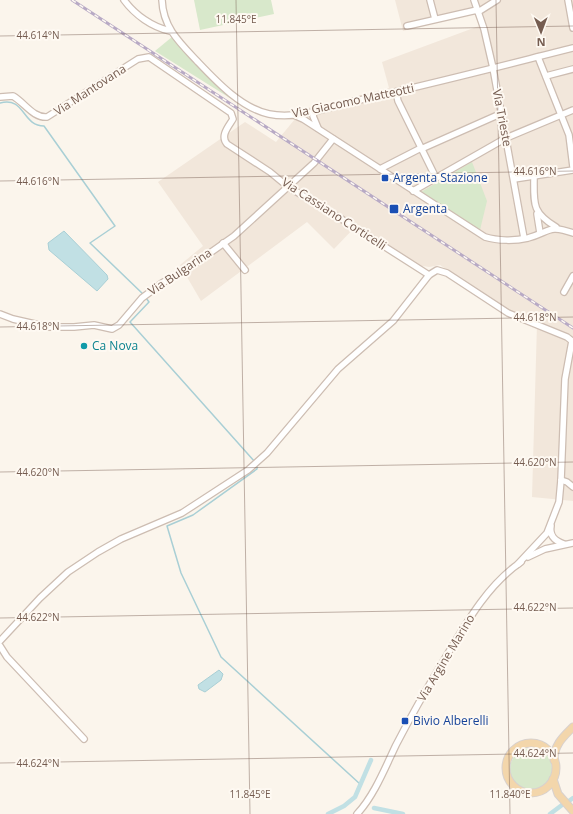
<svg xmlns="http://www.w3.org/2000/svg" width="573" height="814" font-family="'Open Sans',sans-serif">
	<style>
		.residential { fill: #f2e7db }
		.green { fill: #d8e8cb }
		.water { fill: #c1e0e4; stroke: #a9cfd5 }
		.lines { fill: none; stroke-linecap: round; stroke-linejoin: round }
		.stream { stroke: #a9cfd5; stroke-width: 1.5 }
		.canal { stroke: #c1e0e4; stroke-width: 4.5 }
		.minor-casing { stroke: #cdbdb2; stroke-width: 8 }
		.major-casing { stroke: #d8d1ce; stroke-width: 9 }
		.minor { stroke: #fff; stroke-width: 5.5 }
		.major { stroke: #f3d6ab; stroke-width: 7 }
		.rail-casing { stroke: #b8aac5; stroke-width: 3 }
		.rail { stroke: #fef9f2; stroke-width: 1.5; stroke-dasharray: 4.5; stroke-linecap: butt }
		.ticks { fill: none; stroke: #755c50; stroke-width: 1; stroke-opacity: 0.45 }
		.transit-dot { fill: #1a4fb4; stroke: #fef9f2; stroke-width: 1.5 }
		.culture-dot { fill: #0f9aa8; stroke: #fef9f2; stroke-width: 1.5 }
		.labels { text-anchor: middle; stroke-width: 4; stroke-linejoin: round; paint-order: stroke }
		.street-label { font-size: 12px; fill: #755c50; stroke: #fef9f2 }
		.transit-label { font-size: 12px; fill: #164399; stroke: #fef9f2; text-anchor: start }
		.culture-label { font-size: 12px; fill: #0d838f; stroke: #fef9f2; text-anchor: start }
		.ticks-label { font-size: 10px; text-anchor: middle; fill: #755c50; stroke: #fef9f2; stroke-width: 4; stroke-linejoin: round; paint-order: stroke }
	</style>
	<rect width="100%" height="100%" fill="#fbf5ec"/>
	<!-- residential -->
	<path class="residential" d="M395,0H573V501L532,497L537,324L508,311L440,265L429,267L416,265L356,226L334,249L307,222L201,301L180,265L203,246L158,182L245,122L276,142L295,119L294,111L346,99L389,88L382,62L479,26L474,13L403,31Z"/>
	<!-- green -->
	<g class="green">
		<path d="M194,0H271L274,14L200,30Z"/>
		<path d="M172,37L233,100L155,51Z"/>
		<path d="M472,162L487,201L480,230L421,192Z"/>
		<circle cx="531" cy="769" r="21"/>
	</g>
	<!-- water -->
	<g class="water">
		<path d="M64,231L107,275L108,279L97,291L49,250L48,243Z"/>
		<path d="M219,670L223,674L221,680L205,692L199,689L198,685Z"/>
	</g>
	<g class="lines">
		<!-- stream -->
		<g class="stream">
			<path d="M0,103C25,96 22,126 44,126L115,226L90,243L144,295"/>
			<path d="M146,298L149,302L130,322L255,462"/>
			<path d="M257,465V469L193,515L167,526L181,573L221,657L360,784"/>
		</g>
		<!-- canal -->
		<g class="canal">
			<path d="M569,801L573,798"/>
			<path d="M374,808L403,814"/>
			<path d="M328,814L344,806L355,797L371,760"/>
			<path d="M550,814L562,805"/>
		</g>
		<!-- minor casing -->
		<g class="minor-casing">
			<g id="minor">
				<path d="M124,0C135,15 152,27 170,31"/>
				<path d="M162,0C163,27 179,42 197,61C216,81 241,108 269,114C297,120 328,107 355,101C428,85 501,66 573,48"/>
				<path d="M430,0L435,19"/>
				<path d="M474,0L484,29L493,68L524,238"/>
				<path d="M568,0L573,28"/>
				<path d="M478,12L497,0"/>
				<path d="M407,26L477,10"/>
				<path d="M538,57L569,135L573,167"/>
				<path d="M546,76L573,69"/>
				<path d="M396,92L398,101L436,178"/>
				<path d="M0,97L13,96C25,103 33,118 47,117L138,59L149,57L231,113L233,119C228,127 220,136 227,144L270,172L287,186L343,220L429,275"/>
				<path d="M315,110L313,116L318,128"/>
				<path d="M294,115L303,119L485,237C498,241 515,241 528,238C550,232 548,224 573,233"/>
				<path d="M421,149L500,114"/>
				<path d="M380,169L421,148"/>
				<path d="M534,176C534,203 531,212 556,227"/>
				<path d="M514,179L573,170"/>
				<path d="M413,191L506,138L573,110"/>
				<path d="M537,214L540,233"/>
				<path d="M223,243L245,270"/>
				<path d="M564,292L573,276"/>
				<path d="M0,314L13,319L48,327H74L94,325L112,329L119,325L142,298L162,283L190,267L234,236L314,163L333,139"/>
				<path d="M561,480L567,482L573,487"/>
				<path d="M551,526C549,536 555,541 564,544"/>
				<path d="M528,557L545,549L573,543"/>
				<path d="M0,641L40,598L68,572L98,552L121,539L182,513L248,470L267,453L338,369L393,321L429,275L437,270L447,273L508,313L567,337L572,341L565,379L561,480L559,502L547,533L518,564"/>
				<path d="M0,646L7,657L84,739"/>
				<path d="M357,814C374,796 385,768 396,745C411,716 427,688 444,660C465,625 487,585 521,562"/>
			</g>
		</g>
		<!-- major casing -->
		<g class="major-casing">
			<g id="major">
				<circle cx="531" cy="768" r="25"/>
				<path d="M554,760C554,745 563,737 573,727"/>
				<path d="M553,779L558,794L573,811"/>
			</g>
		</g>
		<!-- minor -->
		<use href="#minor" class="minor"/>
		<!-- major -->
		<use href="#major" class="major"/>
		<!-- rail casing -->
		<g class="rail-casing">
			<path id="rail" d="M72,0L573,328"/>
		</g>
		<!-- rail -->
		<use href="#rail" class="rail"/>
	</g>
	<!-- ticks -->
	<path class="ticks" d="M236,0L250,814M496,0L510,814M0,36L573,26M0,181L573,171M0,327L573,317M0,472L573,462M0,618L573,608M0,763L573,753"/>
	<!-- markers -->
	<g class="transit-dot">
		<rect x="381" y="174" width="8" height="8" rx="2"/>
		<rect x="389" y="204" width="10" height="10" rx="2"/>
		<rect x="401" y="717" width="8" height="8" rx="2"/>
	</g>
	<circle class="culture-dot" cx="84" cy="346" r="4"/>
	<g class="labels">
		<!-- street labels -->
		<g class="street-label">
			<text transform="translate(90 90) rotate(-33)" y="4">Via Mantovana</text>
			<text transform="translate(353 101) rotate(-12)" y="4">Via Giacomo Matteotti</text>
			<text transform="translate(502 118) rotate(79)" y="4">Via Trieste</text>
			<text transform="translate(334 214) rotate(33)" y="4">Via Cassiano Corticelli</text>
			<text transform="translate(180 272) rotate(-34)" y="4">Via Bulgarina</text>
			<text transform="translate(446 658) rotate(-59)" y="4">Via Argine Marino</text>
		</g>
		<!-- transit labels -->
		<g class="transit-label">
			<text x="393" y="182">Argenta Stazione</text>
			<text x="403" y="213">Argenta</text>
			<text x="413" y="725">Bivio Alberelli</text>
		</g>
		<!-- culture labels -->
		<g class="culture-label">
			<text x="92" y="350">Ca Nova</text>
		</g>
	</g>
	<g class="ticks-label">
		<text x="236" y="23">11.845°E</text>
		<text x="38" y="39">44.614°N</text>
		<text x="535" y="175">44.616°N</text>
		<text x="38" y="185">44.616°N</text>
		<text x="535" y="321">44.618°N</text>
		<text x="38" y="330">44.618°N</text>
		<text x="535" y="466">44.620°N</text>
		<text x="38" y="476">44.620°N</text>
		<text x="535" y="611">44.622°N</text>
		<text x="38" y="621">44.622°N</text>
		<text x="535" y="757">44.624°N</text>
		<text x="38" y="767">44.624°N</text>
		<text x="250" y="798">11.845°E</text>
		<text x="510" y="798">11.840°E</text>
	</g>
	<!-- north arrow -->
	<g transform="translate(541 32) rotate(179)" stroke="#fef9f2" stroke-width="3" paint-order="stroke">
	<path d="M0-3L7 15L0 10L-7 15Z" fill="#755c50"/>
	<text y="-6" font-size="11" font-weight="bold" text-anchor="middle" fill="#755c50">N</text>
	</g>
</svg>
